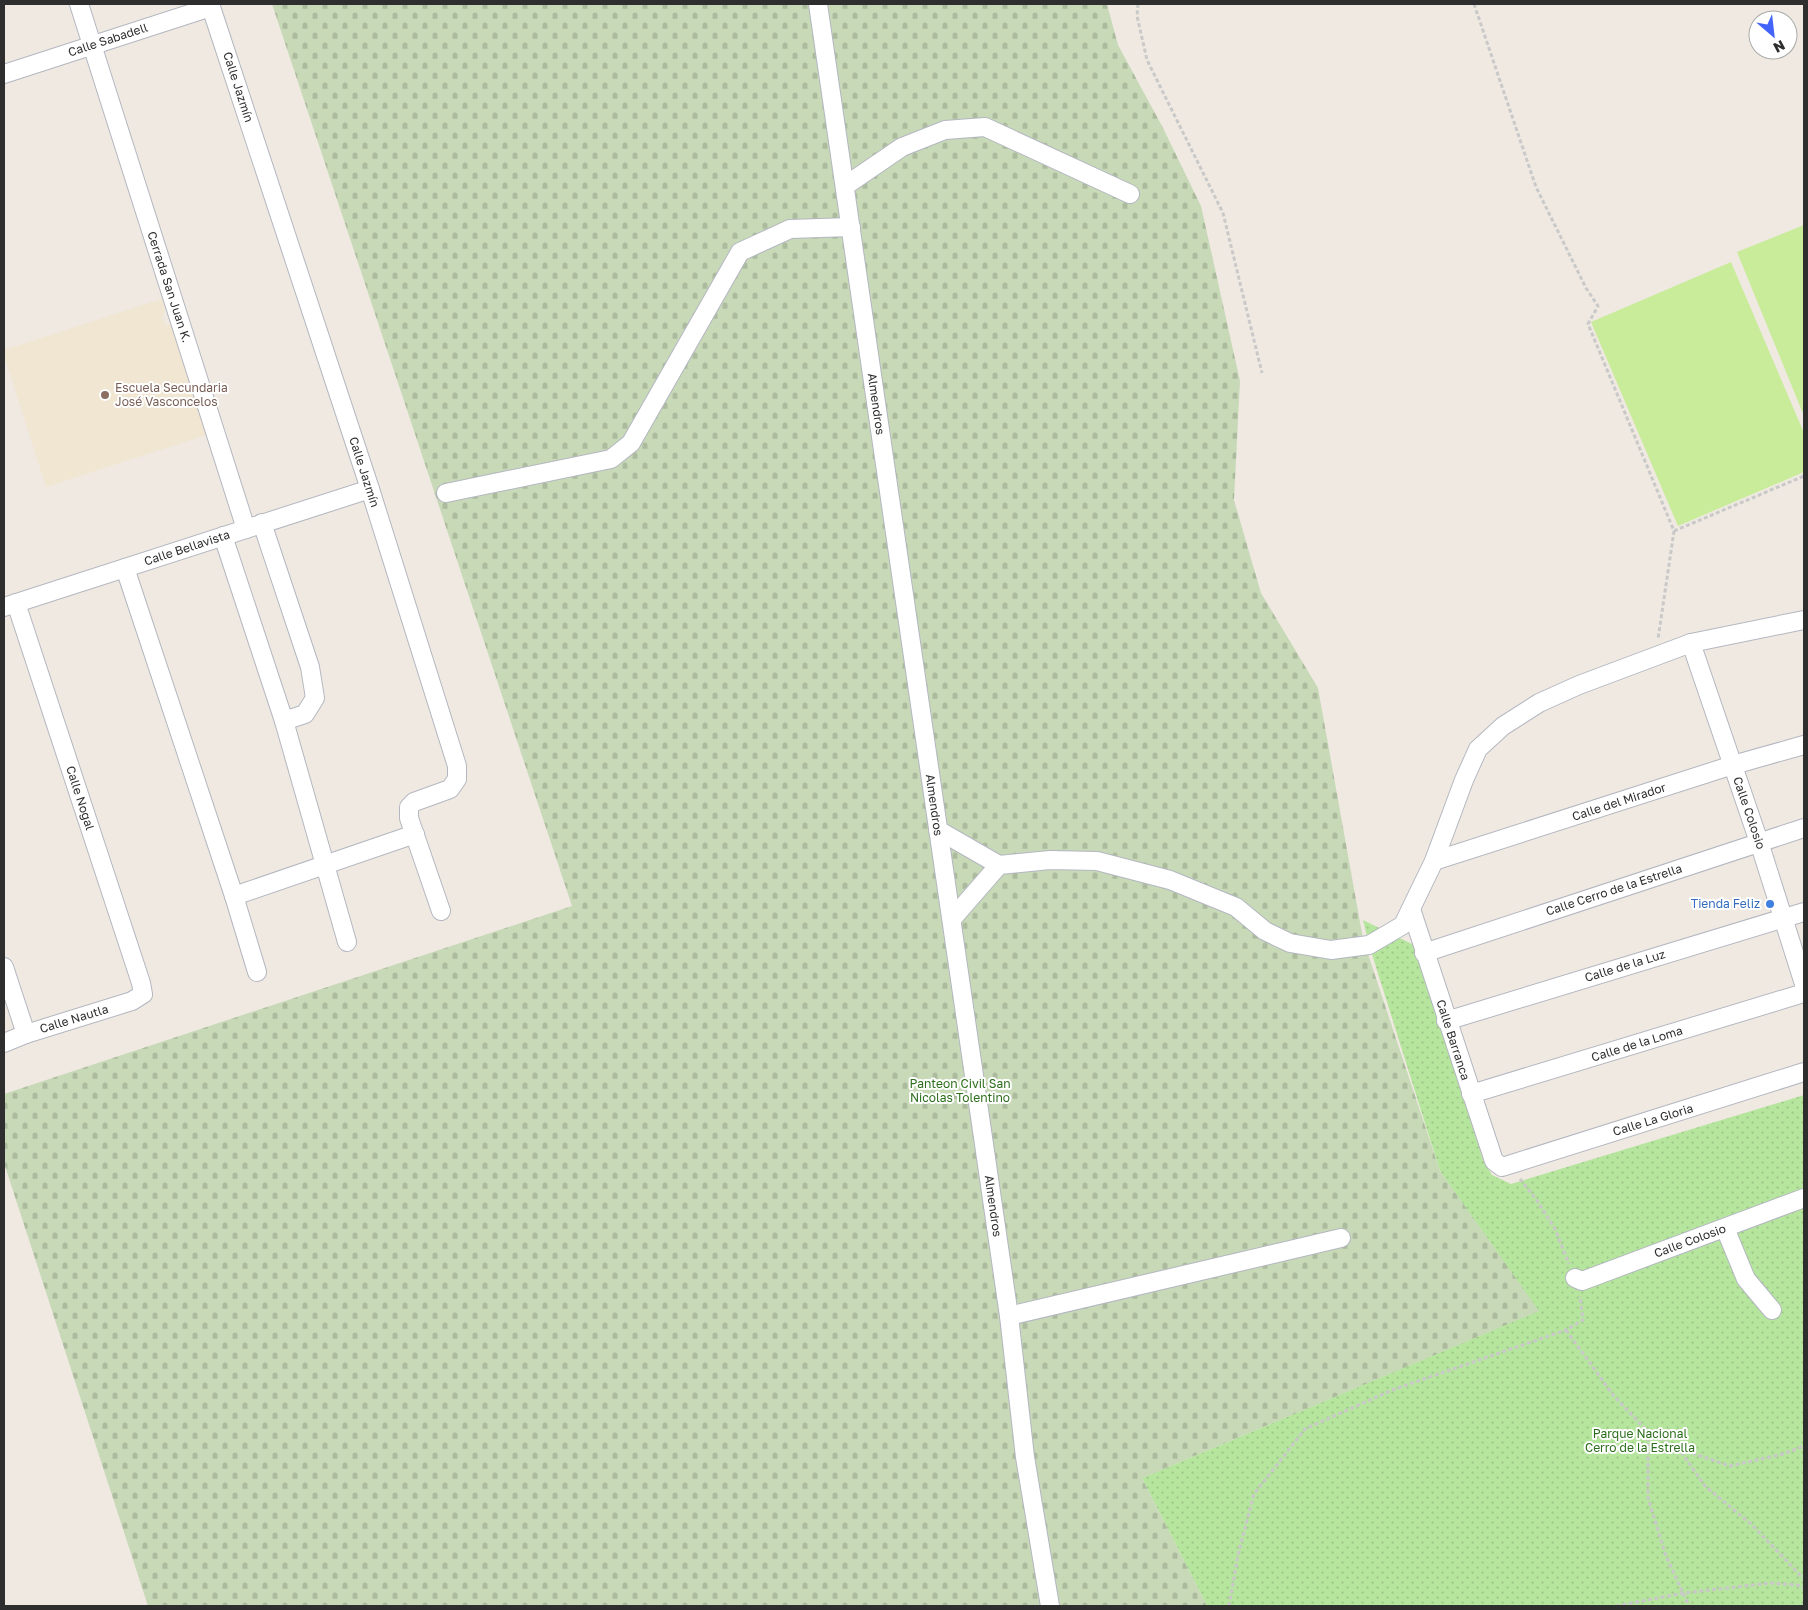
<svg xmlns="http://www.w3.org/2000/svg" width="1808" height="1610" font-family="'Golos Text',sans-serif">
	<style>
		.education { fill: #f0e6d1 }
		.grass { fill: url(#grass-dots) }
		.cemetery { fill: url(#cemetery-stones) }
		.pitch { fill: #c9ec9a }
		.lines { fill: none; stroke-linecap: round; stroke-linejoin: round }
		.minor-casing { stroke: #b4b7c1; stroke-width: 20 }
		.path { stroke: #c9c9c9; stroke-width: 3; stroke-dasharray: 4 2.5; stroke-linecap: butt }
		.minor { stroke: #fff; stroke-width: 18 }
		.education-dot { fill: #8d6e63; stroke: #fff; stroke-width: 2 }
		.shop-dot { fill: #3f7fe0; stroke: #fff; stroke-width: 2 }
		.labels { text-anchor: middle; stroke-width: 4; stroke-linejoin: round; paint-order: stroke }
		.street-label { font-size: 12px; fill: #2e2e2e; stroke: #fff }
		.education-label { font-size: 12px; fill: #785e54; stroke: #fff; text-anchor: start }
		.shop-label { font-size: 12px; fill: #366cbe; stroke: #fff; text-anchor: end }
		.park-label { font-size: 12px; fill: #2c6e1b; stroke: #fff }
	</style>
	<defs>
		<pattern id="grass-dots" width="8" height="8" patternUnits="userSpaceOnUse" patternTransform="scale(1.25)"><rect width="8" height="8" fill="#b6e59e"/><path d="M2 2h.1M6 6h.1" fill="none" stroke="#9dc588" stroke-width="1.8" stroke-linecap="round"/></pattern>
		<pattern id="cemetery-stones" width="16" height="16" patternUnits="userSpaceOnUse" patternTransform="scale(1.25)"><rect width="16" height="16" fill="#c8d9b8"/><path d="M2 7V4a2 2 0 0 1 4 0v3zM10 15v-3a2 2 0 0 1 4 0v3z" fill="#acbb9e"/></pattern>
	</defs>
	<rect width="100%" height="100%" fill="#efe9e1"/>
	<!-- education -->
	<path class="education" d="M162,299L165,309L162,317L164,321L166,326L171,325L206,435L46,487L4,355V350Z"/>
	<!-- grass -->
	<path class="grass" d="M1363,920L1418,947L1483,1160L1492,1175L1511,1184L1804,1095V1606H1207L1142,1478L1538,1311L1440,1171L1370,948Z"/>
	<!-- cemetery -->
	<path class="cemetery" d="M272,4H1107L1118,45L1162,126L1201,206L1240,381L1234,500L1261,593L1318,688L1363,939L1440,1171L1539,1311L1142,1478L1207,1606H148L4,1163V1094L572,906Z"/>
	<!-- pitch -->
	<g class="pitch">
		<path d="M1804,225V416L1737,252Z"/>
		<path d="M1731,262L1804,433V472L1678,526L1591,322Z"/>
	</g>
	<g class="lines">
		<!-- minor casing -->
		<g class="minor-casing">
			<g id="minor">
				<path d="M79,4L246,529"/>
				<path d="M210,4L370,489L457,766V779L450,789L414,802L409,807V818L441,911"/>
				<path d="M818,4L1009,1316L1025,1457L1050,1606"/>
				<path d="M4,74L211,7"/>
				<path d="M845,186L902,147L945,130L985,127L1130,194"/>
				<path d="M446,493L611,459L631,443L740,252L790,229L851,227"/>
				<path d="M262,523L310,667L315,698L305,714L284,721"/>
				<path d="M223,536L284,721L347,942"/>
				<path d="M125,568L234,896L257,972"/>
				<path d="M4,607L370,489"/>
				<path d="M1691,643L1759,842L1804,984"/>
				<path d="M938,830L999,865"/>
				<path d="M1434,861L1733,765L1804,745"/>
				<path d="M234,896L415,834"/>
				<path d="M1411,909L1494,1161L1502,1167L1804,1072"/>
				<path d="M952,919L999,865L1050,860L1097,861L1170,880L1236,907L1265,931L1290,943L1331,950L1369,945L1403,925L1434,861L1464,780L1478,749L1503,726L1539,703L1579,685L1691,643L1804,620"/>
				<path d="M1424,953L1804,828"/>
				<path d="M4,967L26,1034"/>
				<path d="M1446,1021L1804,912"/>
				<path d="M4,1043L26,1034L132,1001L143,994L141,983L16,603"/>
				<path d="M1471,1094L1804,993"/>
				<path d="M1725,1228L1746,1279L1772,1310"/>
				<path d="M1575,1278L1582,1281L1804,1198"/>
				<path d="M1009,1316L1341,1238"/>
			</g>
		</g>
		<!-- path -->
		<g class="path">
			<path d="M1138,4L1137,16L1147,60L1223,213L1262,373"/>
			<path d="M1474,4L1536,187L1586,288L1598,306L1588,324L1674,531L1658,639"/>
			<path d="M1674,531L1804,476"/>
			<path d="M1520,1179L1536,1199L1555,1229L1569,1264"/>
			<path d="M1566,1330L1613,1395L1648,1432V1498L1666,1556L1689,1606"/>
			<path d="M1648,1432L1679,1449L1705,1486L1751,1524L1804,1579"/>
			<path d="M1680,1449L1730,1466L1783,1454L1804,1446"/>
			<path d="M1229,1606L1238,1555L1254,1494L1305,1429L1392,1390L1566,1330L1583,1320L1580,1296"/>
			<path d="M1616,1606L1684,1593L1771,1583L1797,1585L1804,1588"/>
		</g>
		<!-- minor -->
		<use href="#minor" class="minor"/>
	</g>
	<!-- markers -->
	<circle class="education-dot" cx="105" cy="395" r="5"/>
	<circle class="shop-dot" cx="1770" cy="904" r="5"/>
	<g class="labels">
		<!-- street labels -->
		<g class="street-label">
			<text transform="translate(108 40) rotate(-18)" y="4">Calle Sabadell</text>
			<text transform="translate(238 87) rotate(72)" y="4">Calle Jazmín</text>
			<text transform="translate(169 287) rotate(72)" y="4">Cerrada San Juan K.</text>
			<text transform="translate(876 404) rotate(82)" y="4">Almendros</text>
			<text transform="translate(364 472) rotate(72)" y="4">Calle Jazmín</text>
			<text transform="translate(187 548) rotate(-18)" y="4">Calle Bellavista</text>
			<text transform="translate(80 798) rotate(72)" y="4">Calle Nogal</text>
			<text transform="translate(1619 802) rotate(-18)" y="4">Calle del Mirador</text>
			<text transform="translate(934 805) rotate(82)" y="4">Almendros</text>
			<text transform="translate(1749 813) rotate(71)" y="4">Calle Colosio</text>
			<text transform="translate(1614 890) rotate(-18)" y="4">Calle Cerro de la Estrella</text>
			<text transform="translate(1625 966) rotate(-17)" y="4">Calle de la Luz</text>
			<text transform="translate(74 1019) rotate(-17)" y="4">Calle Nautla</text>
			<text transform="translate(1453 1040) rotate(72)" y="4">Calle Barranca</text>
			<text transform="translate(1637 1044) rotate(-17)" y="4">Calle de la Loma</text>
			<text transform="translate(1653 1120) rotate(-17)" y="4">Calle La Gloria</text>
			<text transform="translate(993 1206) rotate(82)" y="4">Almendros</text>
			<text transform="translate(1690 1241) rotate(-20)" y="4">Calle Colosio</text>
		</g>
		<!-- education labels -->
		<g class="education-label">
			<text x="115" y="392">Escuela Secundaria<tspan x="115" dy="14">José Vasconcelos</tspan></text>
		</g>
		<!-- shop labels -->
		<g class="shop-label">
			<text x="1760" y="908">Tienda Feliz</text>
		</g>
		<!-- park labels -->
		<g class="park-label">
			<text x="960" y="1088">Panteon Civil San<tspan x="960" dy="14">Nicolas Tolentino</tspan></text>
			<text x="1640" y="1438">Parque Nacional<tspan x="1640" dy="14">Cerro de la Estrella</tspan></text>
		</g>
	</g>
	<!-- border -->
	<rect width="1808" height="1610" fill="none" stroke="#2e2e2e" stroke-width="10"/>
	<!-- north arrow -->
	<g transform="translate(1773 35) rotate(152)"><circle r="24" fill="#ffffff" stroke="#ababab"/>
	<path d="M0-4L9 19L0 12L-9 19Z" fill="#4264fb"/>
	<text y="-8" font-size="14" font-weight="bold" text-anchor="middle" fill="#2e2e2e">N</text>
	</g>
</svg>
